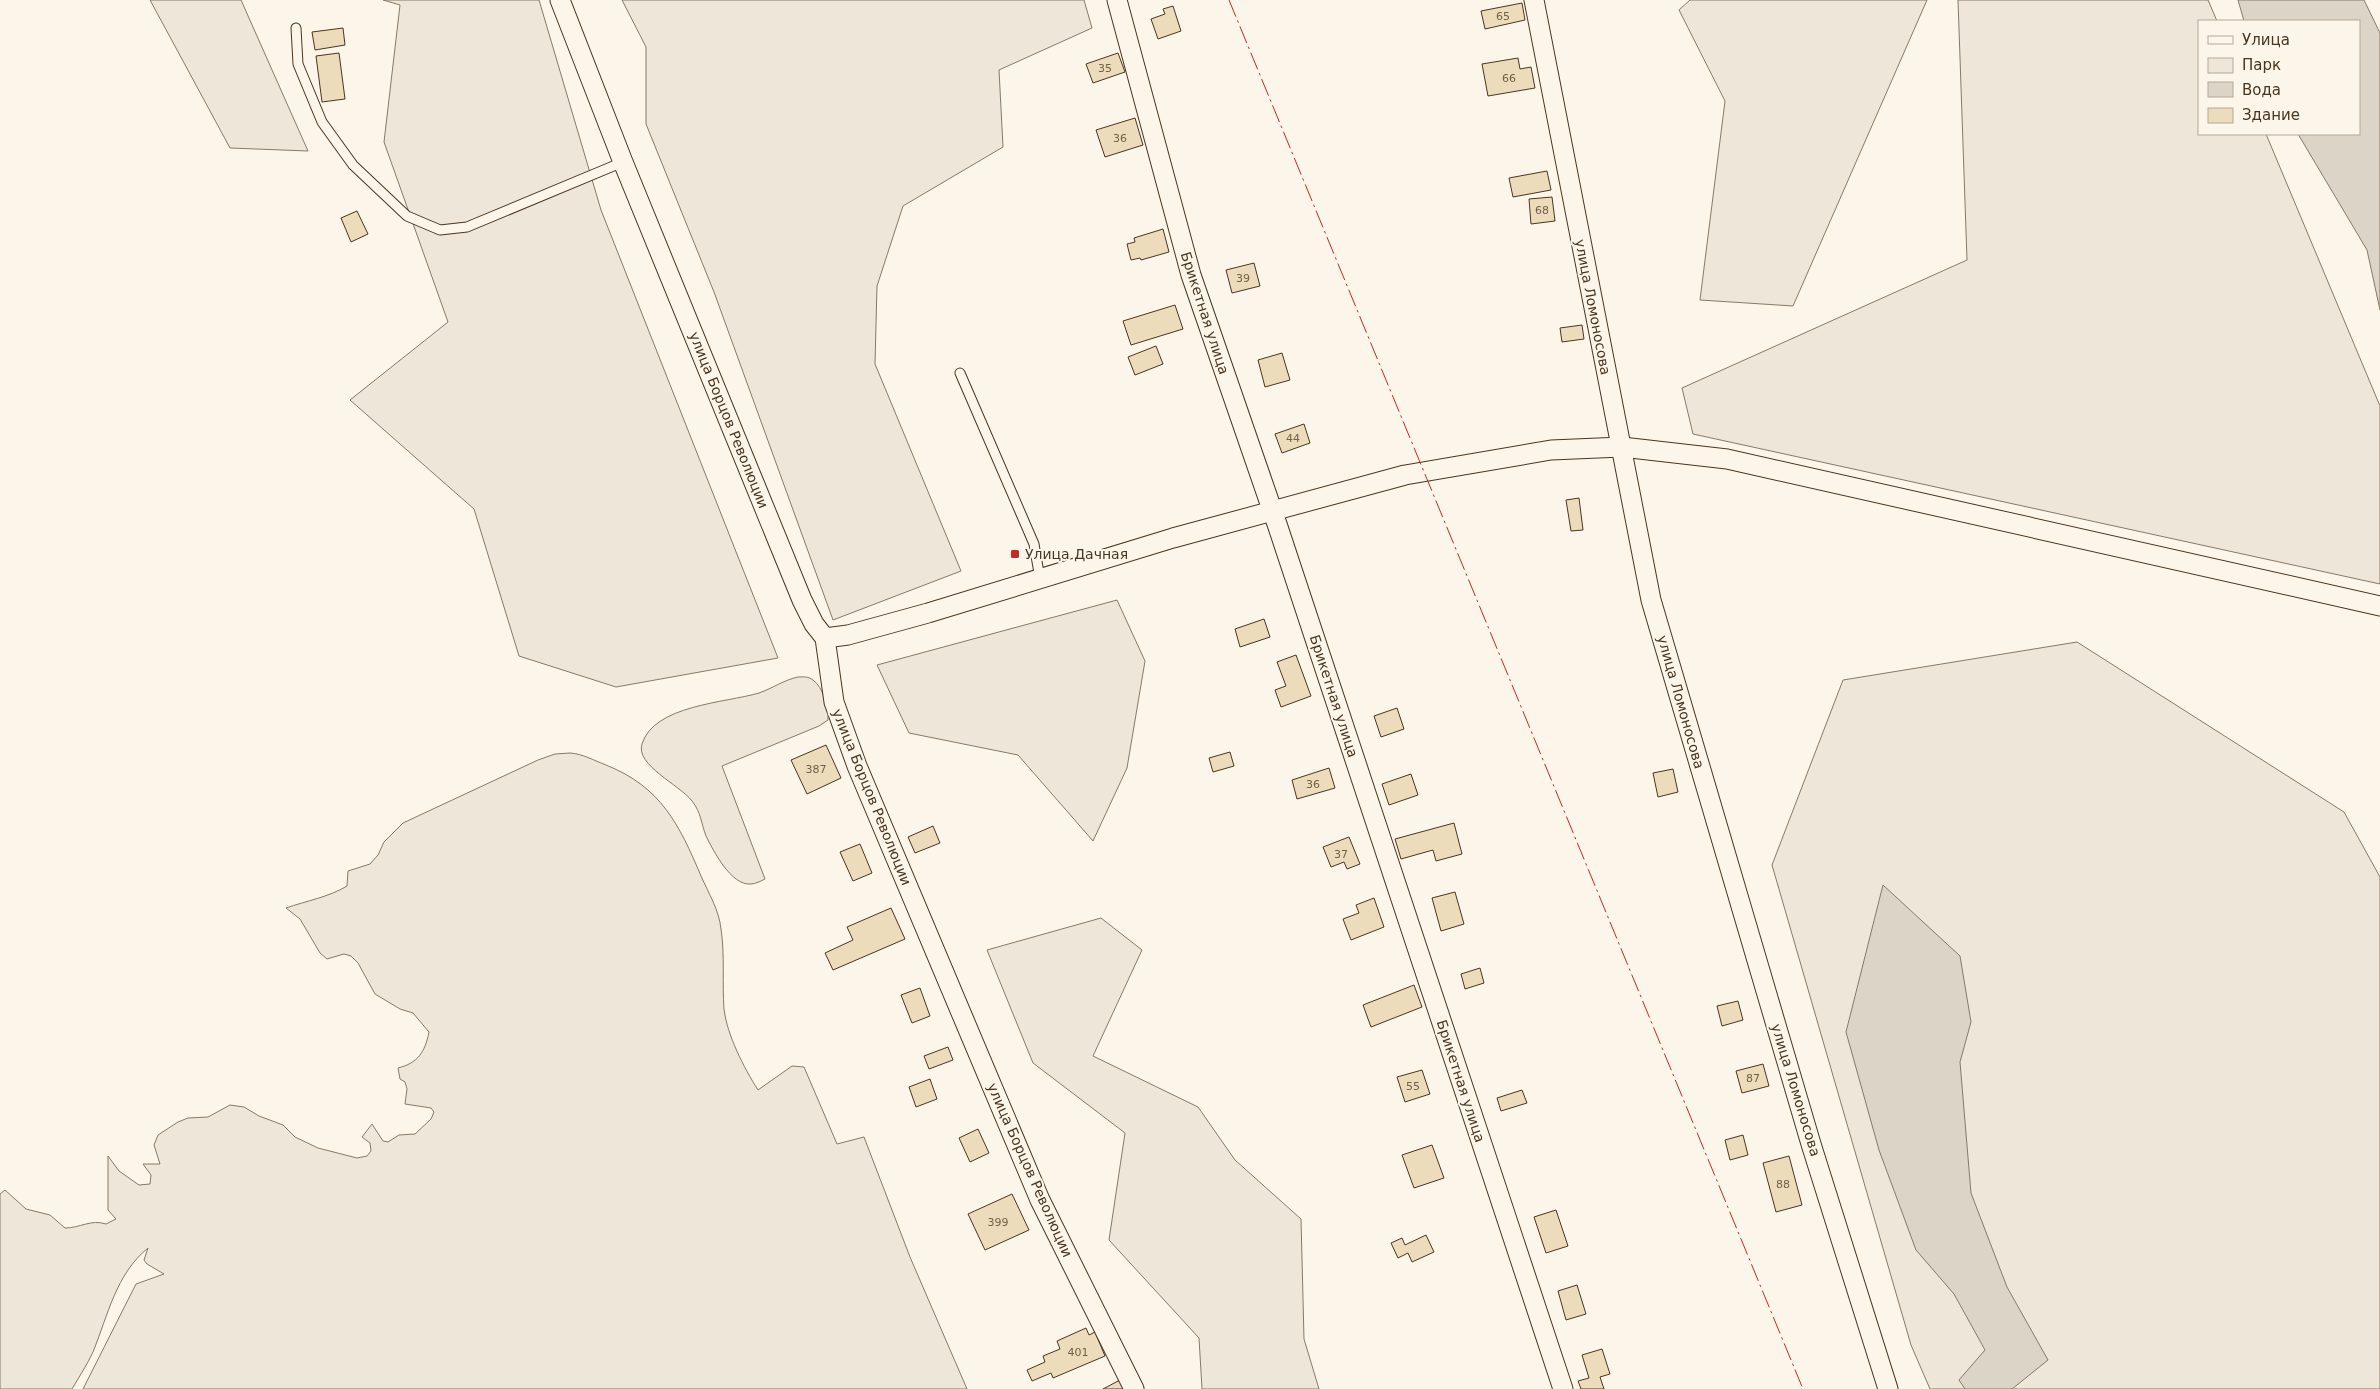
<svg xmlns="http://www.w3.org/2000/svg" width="2380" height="1389" font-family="'DejaVu Sans',sans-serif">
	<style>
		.green { fill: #ede6d9; stroke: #887966 }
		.water { fill: #dcd4c6; stroke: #887966 }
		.building { fill: #ecdcbc; stroke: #4a3520 }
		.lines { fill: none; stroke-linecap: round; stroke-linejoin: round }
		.lane-casing { stroke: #4a3520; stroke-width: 11 }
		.street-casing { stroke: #4a3520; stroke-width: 21 }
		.lane { stroke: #fbf6e9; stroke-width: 9 }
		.street { stroke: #fbf6e9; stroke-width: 19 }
		.power { stroke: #c62828; stroke-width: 1; stroke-dasharray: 18 4 2.5 4; stroke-linecap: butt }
		.poi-dot { fill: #c62828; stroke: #fbf6e9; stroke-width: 2 }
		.labels { text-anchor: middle; stroke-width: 4; stroke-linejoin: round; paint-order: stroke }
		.number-label { font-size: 11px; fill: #725f47 }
		.street-label { font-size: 14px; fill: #4a3520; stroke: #fbf6e9 }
		.poi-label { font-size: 14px; fill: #4a3520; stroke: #fbf6e9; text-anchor: start }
	</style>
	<rect width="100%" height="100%" fill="#fbf6e9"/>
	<!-- green -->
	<g class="green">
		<path d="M150,0H241L308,151L230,148Z"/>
		<path d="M383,0H539L601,210L778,658L616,687L519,656L474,509L350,400L448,322L384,142L400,5Z"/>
		<path d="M622,0H1084L1092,28L999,70L1003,147L903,206L877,286L875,364L961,571L833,620L714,292L646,124V47Z"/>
		<path d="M1690,0H1927L1793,306L1700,300L1725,101L1679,10Z"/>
		<path d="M1958,0H2208L2217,21H2199V134H2266L2380,406V584L1693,434L1682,388L1967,260Z"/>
		<path d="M1117,600L1145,661L1127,768L1093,841L1018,755L909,733L877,665Z"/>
		<path d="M2077,642L2344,812L2380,877V1389H1930L1911,1345L1772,865L1843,680Z"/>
		<path d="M798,677C803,677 808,676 813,680C823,687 829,708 828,720L819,726L722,766L765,879C761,881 755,884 751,884C731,886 713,850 706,836C701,823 701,812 692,801C680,785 635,765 642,744C654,705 725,703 759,693C773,688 784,680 798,677Z"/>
		<path d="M570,753C583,754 593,760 606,765C661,787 679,824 701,876C709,894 719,910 721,929C725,956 722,983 724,1009C727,1035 744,1068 758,1090L792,1066L804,1067L837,1144L864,1137L910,1257L967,1389H83L136,1284L164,1274L147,1264L144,1260L148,1248C116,1274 108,1315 93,1352C87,1365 79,1377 72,1389H0V1194L5,1190L26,1209L50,1215L65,1228C80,1228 91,1219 106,1224L116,1219L108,1210V1156L119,1171L139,1185L150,1184L151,1175L143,1164H160L154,1145L158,1135L178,1122L188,1118L208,1117L230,1105L244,1107L259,1116L283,1125L295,1137L318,1148L357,1158L367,1156L371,1151L370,1143L362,1137L372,1124L383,1141L388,1142L399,1135L415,1134L431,1119L434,1112L431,1108L405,1104L407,1089L405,1082L400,1079L398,1068C418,1063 425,1052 429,1032L413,1013L400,1009L375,994L358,963L351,956L344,954L327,959L320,953L300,919L286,908C306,901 329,897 347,886L348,871L370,864L378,855L384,842L403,823L538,760L555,754Z"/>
		<path d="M1101,918L1142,950L1093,1056L1198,1107L1235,1160L1301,1219L1304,1339L1319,1389H1202L1199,1338L1109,1240L1125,1133L1033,1063L987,950Z"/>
	</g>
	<!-- water -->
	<g class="water">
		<path d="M2238,0H2364L2380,33V310L2367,250L2298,134H2359V21H2244Z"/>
		<path d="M1883,885L1960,956L1971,1022L1960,1062L1971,1193L2007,1287L2048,1360L2012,1389H1965L1959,1380L1985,1350L1954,1294L1916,1250L1879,1150L1846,1032Z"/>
	</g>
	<!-- building -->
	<g class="building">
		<path d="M1522,3L1525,20L1485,29L1481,11Z"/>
		<path d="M1173,6L1181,31L1158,39L1151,19L1165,14L1163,9Z"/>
		<path d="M343,28L345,45L315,50L312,32Z"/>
		<path d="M339,53L345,99L322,102L316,56Z"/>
		<path d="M1118,53L1125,72L1093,83L1086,64Z"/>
		<path d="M1518,58L1520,69L1531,67L1535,88L1488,96L1482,64Z"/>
		<path d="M1135,118L1143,145L1105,157L1096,130Z"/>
		<path d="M1547,171L1551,190L1513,197L1509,178Z"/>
		<path d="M1552,197L1555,221L1531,224L1529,199Z"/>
		<path d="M357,211L368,234L351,242L341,218Z"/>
		<path d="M1163,229L1169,252L1141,260L1140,258L1131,260L1127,244L1135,242L1134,238Z"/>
		<path d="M1254,263L1260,286L1232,293L1226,270Z"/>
		<path d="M1175,305L1183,329L1131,345L1123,321Z"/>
		<path d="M1582,325L1584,339L1562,342L1560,328Z"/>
		<path d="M1156,346L1163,364L1135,375L1128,357Z"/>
		<path d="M1282,353L1290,380L1265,387L1258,360Z"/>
		<path d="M1304,424L1310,443L1282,453L1275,434Z"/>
		<path d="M1579,498L1583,530L1571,531L1566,500Z"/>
		<path d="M1264,619L1270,637L1240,647L1235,629Z"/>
		<path d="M1296,655L1311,696L1281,707L1275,690L1286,686L1277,662Z"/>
		<path d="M1397,708L1404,729L1381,737L1374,716Z"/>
		<path d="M826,745L841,778L807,794L791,760Z"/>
		<path d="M1230,752L1234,766L1213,772L1209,758Z"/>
		<path d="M1329,768L1335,788L1297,799L1292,780Z"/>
		<path d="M1673,769L1678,792L1658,797L1653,773Z"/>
		<path d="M1411,774L1418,795L1389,805L1382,784Z"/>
		<path d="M1454,823L1462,854L1436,861L1433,850L1401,859L1395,839Z"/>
		<path d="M933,826L940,843L915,853L908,837Z"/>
		<path d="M1349,837L1360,864L1347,869L1344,862L1331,867L1323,847Z"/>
		<path d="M860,844L872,873L853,881L840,852Z"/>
		<path d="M1455,892L1464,924L1441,931L1432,898Z"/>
		<path d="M1374,898L1384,927L1351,940L1343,919L1359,913L1356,905Z"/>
		<path d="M891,908L905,939L833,970L825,953L853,940L847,927Z"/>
		<path d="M1480,968L1484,983L1465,989L1461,974Z"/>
		<path d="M1414,985L1422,1007L1371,1027L1363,1005Z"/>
		<path d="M920,988L930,1016L912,1023L901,995Z"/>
		<path d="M1738,1001L1743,1020L1722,1026L1717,1006Z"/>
		<path d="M948,1047L953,1060L929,1069L924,1056Z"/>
		<path d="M1763,1064L1769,1086L1742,1093L1736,1071Z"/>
		<path d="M1422,1070L1430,1094L1405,1102L1397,1077Z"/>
		<path d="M930,1079L937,1099L916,1107L909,1087Z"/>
		<path d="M1522,1090L1527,1103L1501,1111L1497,1098Z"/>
		<path d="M978,1129L989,1153L970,1162L959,1138Z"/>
		<path d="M1743,1135L1748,1155L1730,1160L1725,1140Z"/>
		<path d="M1432,1145L1444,1178L1414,1188L1402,1155Z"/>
		<path d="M1789,1156L1802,1205L1776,1212L1763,1163Z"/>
		<path d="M1012,1194L1029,1230L985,1250L968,1214Z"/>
		<path d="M1556,1210L1568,1246L1546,1253L1534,1217Z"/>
		<path d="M1426,1235L1434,1252L1412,1262L1408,1253L1398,1258L1391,1243L1402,1238L1405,1245Z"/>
		<path d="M1577,1285L1586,1314L1566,1320L1558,1291Z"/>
		<path d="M1086,1328L1089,1335L1095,1332L1105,1356L1053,1378L1051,1373L1032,1381L1027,1370L1045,1362L1043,1356L1060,1349L1057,1341Z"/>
		<path d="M1602,1349L1610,1374L1600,1377L1604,1389H1581L1578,1381L1589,1378L1582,1355Z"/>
		<path d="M1120,1380L1125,1389H1103Z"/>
	</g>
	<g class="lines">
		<!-- lane casing -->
		<g class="lane-casing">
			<g id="lane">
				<path d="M296,28L298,64L322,122L353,165L407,216L440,230L467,227L623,162"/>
				<path d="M960,373L1034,544L1040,579"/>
			</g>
		</g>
		<!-- street casing -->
		<g class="street-casing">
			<g id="street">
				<path d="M560,0L623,162L802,600L814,624L825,638L834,702L857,766L1040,1200L1134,1389"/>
				<path d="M1117,0L1191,275L1277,524L1563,1389"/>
				<path d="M1534,0L1651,600L1811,1144L1888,1389"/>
				<path d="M825,638L848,635L928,613L1173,538L1405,475L1551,450L1622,447L1727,459L2380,606"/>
			</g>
		</g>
		<!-- lane -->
		<use href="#lane" class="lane"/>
		<!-- street -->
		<use href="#street" class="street"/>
		<!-- power -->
		<path class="power" d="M1229,0L1803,1389"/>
	</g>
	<!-- markers -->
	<rect class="poi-dot" x="1010" y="549" width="10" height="10" rx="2.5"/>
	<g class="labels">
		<!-- number labels -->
		<g class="number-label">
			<text x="1503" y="20">65</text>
			<text x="1105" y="72">35</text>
			<text x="1509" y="82">66</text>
			<text x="1120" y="142">36</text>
			<text x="1542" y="214">68</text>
			<text x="1243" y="282">39</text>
			<text x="1293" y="442">44</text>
			<text x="816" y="773">387</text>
			<text x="1313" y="788">36</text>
			<text x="1341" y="858">37</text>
			<text x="1753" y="1082">87</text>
			<text x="1413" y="1090">55</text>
			<text x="1783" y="1188">88</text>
			<text x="998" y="1226">399</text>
			<text x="1078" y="1356">401</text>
		</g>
		<!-- street labels -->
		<g class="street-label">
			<text transform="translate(1593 307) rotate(79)" y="5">улица Ломоносова</text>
			<text transform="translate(1205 313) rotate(72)" y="5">Брикетная улица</text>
			<text transform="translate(729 420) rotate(68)" y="5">улица Борцов Революции</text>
			<text transform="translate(1334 696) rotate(72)" y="5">Брикетная улица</text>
			<text transform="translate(1681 702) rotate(74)" y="5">улица Ломоносова</text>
			<text transform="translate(872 797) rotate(68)" y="5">улица Борцов Революции</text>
			<text transform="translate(1461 1081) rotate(72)" y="5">Брикетная улица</text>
			<text transform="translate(1796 1090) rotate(73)" y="5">улица Ломоносова</text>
			<text transform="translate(1030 1170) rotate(66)" y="5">улица Борцов Революции</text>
		</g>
		<!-- poi labels -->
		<g class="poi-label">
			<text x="1025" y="559">Улица Дачная</text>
		</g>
	</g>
	<!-- legend -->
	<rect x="2198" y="20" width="162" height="115" fill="#fbf6e9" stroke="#b4a999"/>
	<rect x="2208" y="36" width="25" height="8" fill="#fbf6e9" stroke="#b4a999"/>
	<text x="2242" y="45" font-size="15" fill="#4a3520">Улица</text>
	<rect x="2208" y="58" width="25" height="15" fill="#ede6d9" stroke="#b4a999"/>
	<text x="2242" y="70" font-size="15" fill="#4a3520">Парк</text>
	<rect x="2208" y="82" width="25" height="15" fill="#dcd4c6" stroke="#b4a999"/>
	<text x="2242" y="95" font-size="15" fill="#4a3520">Вода</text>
	<rect x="2208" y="108" width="25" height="15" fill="#ecdcbc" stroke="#b4a999"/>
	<text x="2242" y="120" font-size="15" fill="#4a3520">Здание</text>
</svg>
